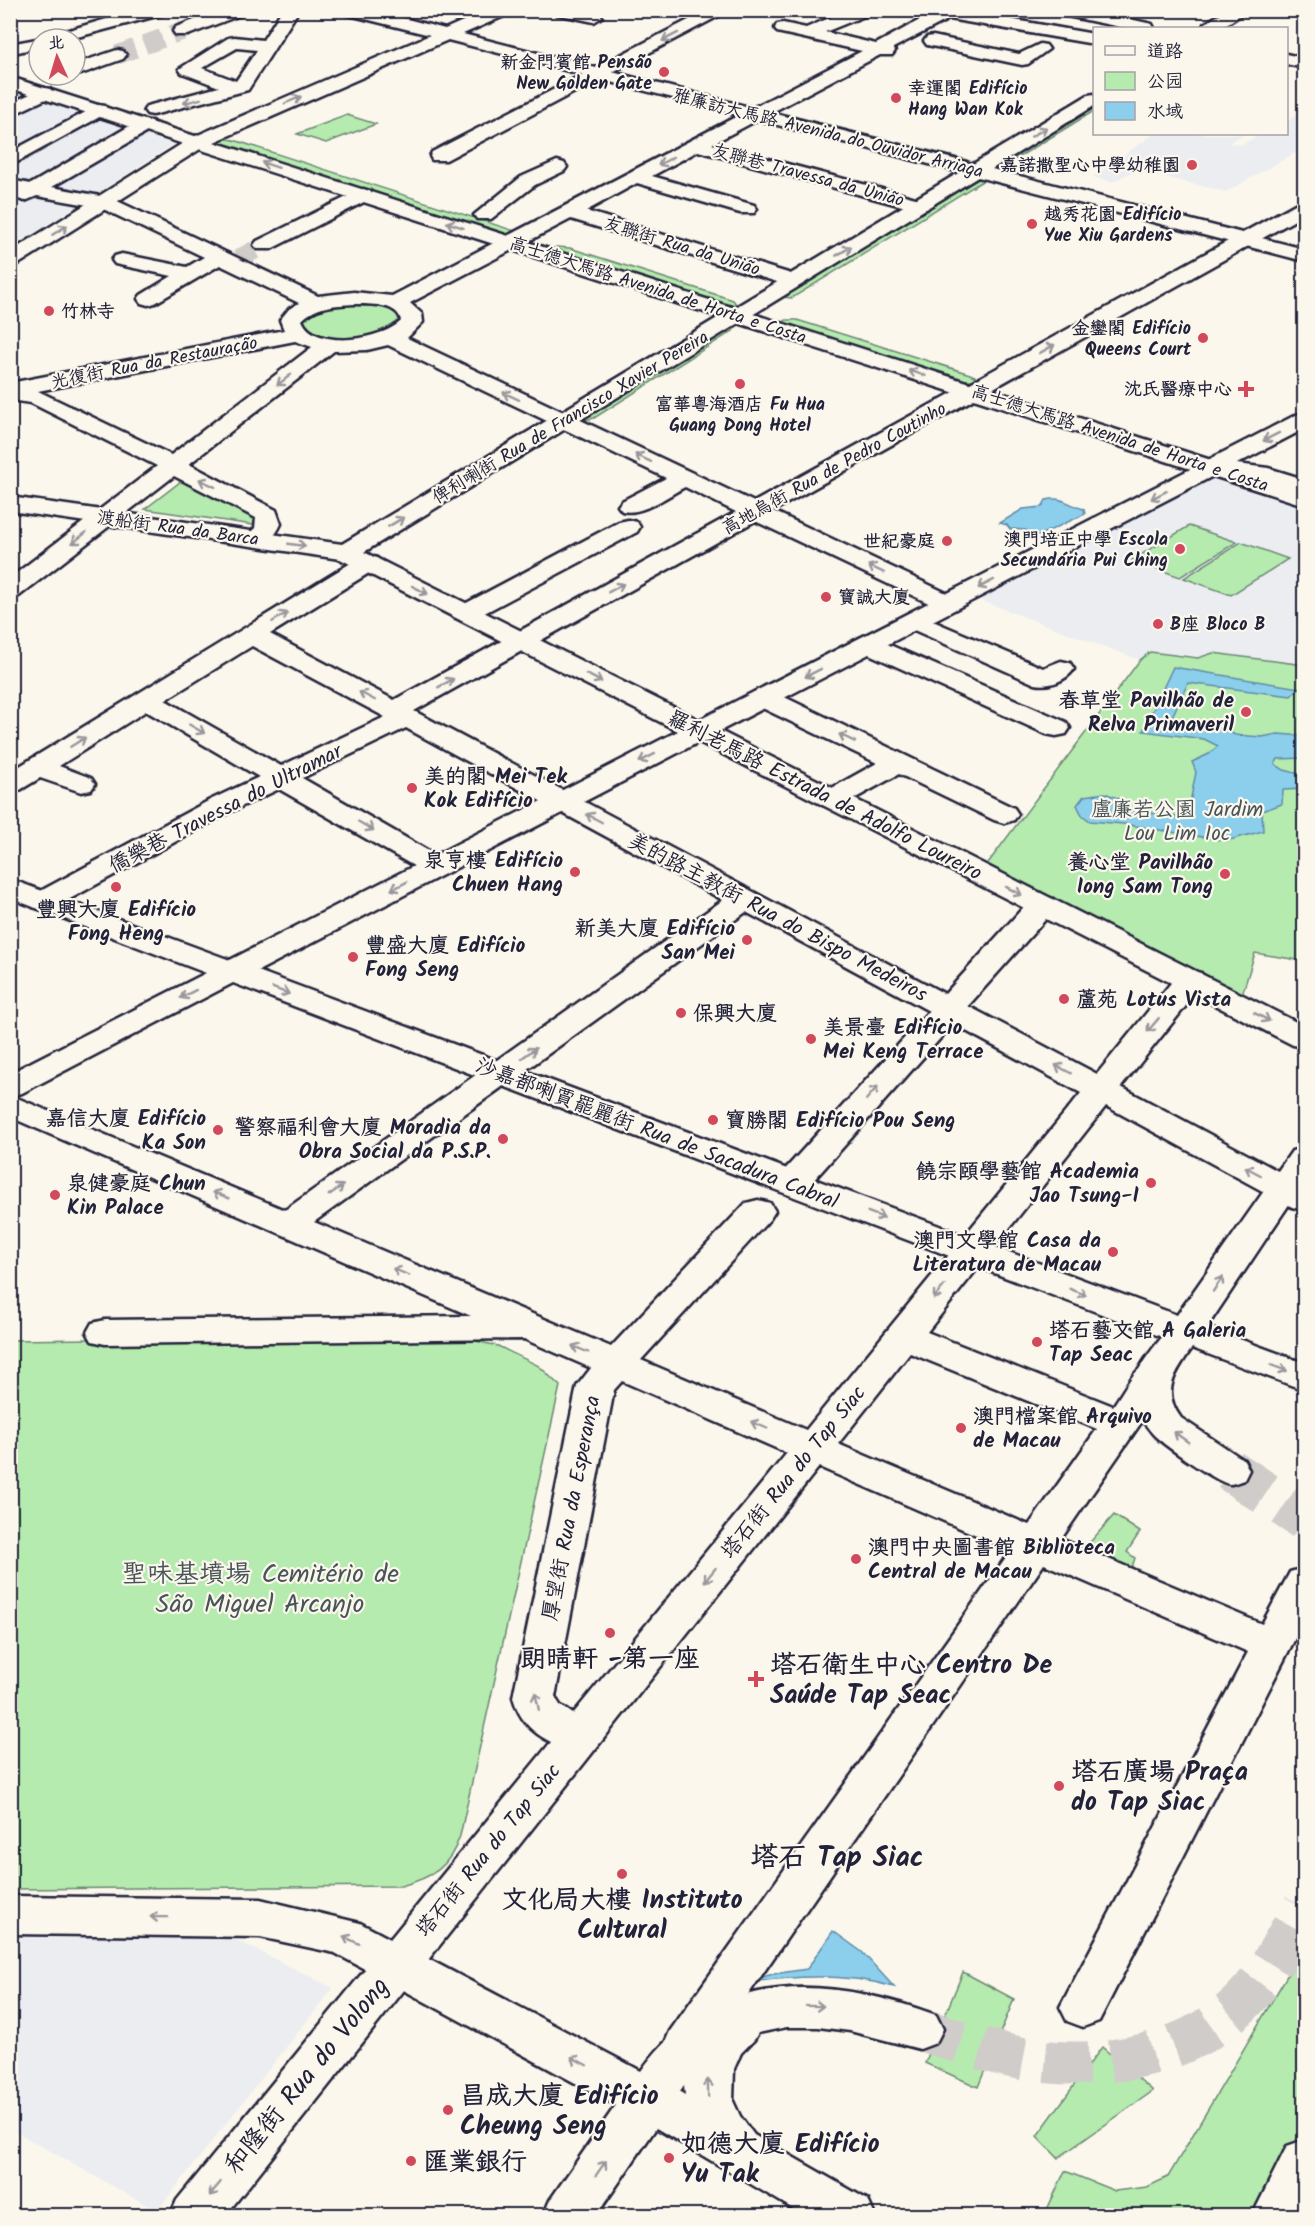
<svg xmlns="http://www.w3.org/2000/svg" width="1315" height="2226" font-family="Kalam,'LXGW WenKai TC',sans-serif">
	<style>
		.built { fill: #ebedf1 }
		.green { fill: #b5ebae; stroke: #6c8674; stroke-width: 1.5 }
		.water { fill: #8bcfed; stroke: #618aa6; stroke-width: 1.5 }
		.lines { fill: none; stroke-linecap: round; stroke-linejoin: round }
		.street-tunnel { stroke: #d0ccc9; stroke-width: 19; stroke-dasharray: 19 10; stroke-linecap: butt }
		.secondary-tunnel { stroke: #d0ccc9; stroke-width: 43; stroke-dasharray: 43 22; stroke-linecap: butt }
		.street-casing { stroke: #22223b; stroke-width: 5 }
		.secondary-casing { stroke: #22223b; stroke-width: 5 }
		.primary-casing { stroke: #22223b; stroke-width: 5 }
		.street { fill: #fbf7ec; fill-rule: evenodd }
		.secondary { fill: #fbf7ec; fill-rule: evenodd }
		.primary { fill: #fbf7ec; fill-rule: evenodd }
		.oneway { stroke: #99979c }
		.poi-dot { fill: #d1495b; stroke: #fbf7ec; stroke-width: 2 }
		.labels { text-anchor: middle; stroke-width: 4.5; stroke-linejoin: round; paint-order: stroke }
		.far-poi-label { font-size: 18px; font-weight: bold; fill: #22223b; stroke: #fbf7ec; text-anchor: end }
		.far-street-label { font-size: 18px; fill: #22223b; stroke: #fbf7ec }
		.poi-label { font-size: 21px; font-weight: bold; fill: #22223b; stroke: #fbf7ec; text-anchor: start }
		.street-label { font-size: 21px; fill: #22223b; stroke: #fbf7ec }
		.park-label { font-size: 21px; fill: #475458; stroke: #fbf7ec }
		.near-park-label { font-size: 26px; fill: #475458; stroke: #fbf7ec }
		.near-poi-label { font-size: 26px; font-weight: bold; fill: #22223b; stroke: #fbf7ec; text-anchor: start }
		.near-street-label { font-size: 26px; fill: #22223b; stroke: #fbf7ec }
		.near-quarter-label { font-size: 28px; font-weight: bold; fill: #22223b; stroke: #fbf7ec }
	</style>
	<rect width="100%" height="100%" fill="#fbf7ec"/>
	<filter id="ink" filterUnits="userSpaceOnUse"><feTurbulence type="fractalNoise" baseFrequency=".0167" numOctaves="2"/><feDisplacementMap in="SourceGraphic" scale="12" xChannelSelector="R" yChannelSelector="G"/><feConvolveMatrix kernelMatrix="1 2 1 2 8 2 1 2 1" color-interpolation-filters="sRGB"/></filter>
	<g filter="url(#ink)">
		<!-- built -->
		<g class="built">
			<path d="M11,90L174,144L11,248Z"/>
			<path d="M1304,111V148L1226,192L1136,170L1112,182L1093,177L1154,134H1244L1229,143L1240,145L1262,134H1286L1287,121Z"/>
			<path d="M1209,471L1304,503V665L1213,653L1198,658L1150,652L1140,660L966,595Z"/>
			<path d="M11,1929H214L333,1988L157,2211L11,2129Z"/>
		</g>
		<!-- green -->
		<g class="green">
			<path d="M1094,104V111L1014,160L1004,159Z"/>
			<path d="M781,113L967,160L970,163L774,114Z"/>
			<path d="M347,115L376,124L326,143L297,134Z"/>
			<path d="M220,138L234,140L518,232L512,236L504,235L213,144L212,141Z"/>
			<path d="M981,174L989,177L792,298L780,297Z"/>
			<path d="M1030,179H1036L1246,232L1245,235Z"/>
			<path d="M556,247L570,248L733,300L736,304L724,306L553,251Z"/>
			<path d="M373,302L398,311L403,317L401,324L369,339L337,341L311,334L301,322C312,299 351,303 373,302Z"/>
			<path d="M786,320H797L970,374L979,378L978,380H962L789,326L784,322Z"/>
			<path d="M732,327L735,328L733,331L594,418L587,420L581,419Z"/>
			<path d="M184,479L255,516L260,526L145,509Z"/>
			<path d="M1189,526L1237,542L1180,577L1132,560Z"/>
			<path d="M1241,542L1288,559L1231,595L1184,578Z"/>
			<path d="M1150,652L1198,658L1213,653L1304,665V961L1255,953L1242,995L985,867L1140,660Z"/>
			<path d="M449,1335L498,1346L539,1366L560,1386L460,1836C449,1868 433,1877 401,1886L11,1889L10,1340Z"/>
			<path d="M1114,1515L1140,1532L1127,1552L1135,1558L1131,1570L1078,1556Z"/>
			<path d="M1304,1947V2125L1255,2215L1044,2216L1065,2171L1115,2191L1147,2187L1168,2177Z"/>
			<path d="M963,1972L1014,1999L978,2087L925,2063Z"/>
			<path d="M1102,2047L1153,2091L1058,2158L1037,2136Z"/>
		</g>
		<!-- water -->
		<g class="water">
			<path d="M1052,499C1065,498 1071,506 1084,509L1085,514L1038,536L1025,530L1010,529L1007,525L1000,523L1023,509L1042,507L1046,500Z"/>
			<path d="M1173,667L1299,688L1291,696L1188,683L1170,721L1224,729L1235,735L1262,737L1278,734L1304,736V758L1278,759L1275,764L1284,770L1304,775V789L1283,790L1282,804L1262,811L1263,831L1226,841L1123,824L1090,821L1082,815L1077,805L1084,796L1105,793L1120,799L1123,809L1187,818L1196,772L1192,762L1209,754L1218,746L1204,739L1143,731Z"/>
			<path d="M833,1931L862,1952L894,1987C842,1972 789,1976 737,1984L773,1974L807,1969Z"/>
		</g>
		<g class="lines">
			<!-- street-tunnel -->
			<g class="street-tunnel">
				<path d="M117,55L182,31"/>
				<path d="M238,259L264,245"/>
			</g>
			<!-- secondary-tunnel -->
			<g class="secondary-tunnel">
				<path d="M1230,1470L1304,1519"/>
				<path d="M920,2029C954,2040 989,2053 1025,2059C1102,2071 1190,2057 1245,1999C1270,1973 1286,1938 1304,1907"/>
			</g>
			<!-- street casing -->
			<g class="street-casing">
				<g id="street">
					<path d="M137,10H166L164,14L70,39H39V47L10,54V44L42,38Z"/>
					<path d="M220,10H245L243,14L188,35H176L173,31L176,27Z"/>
					<path d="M282,10H299L248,90L153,115L147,114L144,110L147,106L219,87L182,73L179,69L228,38L234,37L263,40ZM237,48L257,50L236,81L202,68Z"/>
					<path d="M554,10H587L600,13L602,17L594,22L556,14Z"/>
					<path d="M708,10H730L446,160H432L430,156L432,152Z"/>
					<path d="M848,10L869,11L867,15L825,32L876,44L929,15L921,14L919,10H959L1094,34V44L949,19L893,48L895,51L892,55H880L712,144L927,201L930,205L927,209H913L698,151L652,176L754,205L757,209L754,213H740L637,183L586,211L801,277L804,281L801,285L794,287L787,285L571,219L410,303L422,314L423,322L407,338L754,502L1297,203L1304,201V215L773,511L957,598L961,603L957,608L948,611L939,608L755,521L414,711L945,994L1031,899L1042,896L1053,899L1057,905L1053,911L968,1006L1097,1074L1179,973L1190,971L1201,973L1206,980L1201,987L1121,1087L1304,1185V1210L1292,1207L1106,1106L927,1332L1113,1406C1130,1383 1137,1355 1169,1364L1174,1373L1169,1382L1061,1539L1262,1624L1290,1572L1304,1568V1621L1099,2021L1083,2027L1067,2021L1060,2007L1248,1652L1044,1564L704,2059L687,2065L670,2059L664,2045L670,2031L1011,1550L819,1467L225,2216H170L177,2200L551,1742C531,1732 519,1719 513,1697L577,1386L591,1368L524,1339L105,1344L92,1341L87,1332L92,1323L105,1320L471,1316L10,1117V1095L285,1210L723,900L406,728L302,778L446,861L451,867L446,873L436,876L426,873L279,789L230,812L55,907L44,910L33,907L29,901L33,895L210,800L259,777L146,711L59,766L91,778L95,784L91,790L81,792L40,778L20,790L10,792V772L359,558L368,556L377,558L380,563L377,568L270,634L394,700L736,512L685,487C667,496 642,516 622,511L618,506L622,501L666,478L388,345L367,350L334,351L189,464L276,510L281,524C274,539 264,549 246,544L243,539L255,528L256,518L174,476L19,596L10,598V578L157,466L31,403L10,400V383L284,330L280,320L289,309L299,303L220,265L155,303L148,305L141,303L138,299L141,295L172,276L115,264L112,260L115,256L122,254L187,267L204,257L99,207L37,196L25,201L18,199L15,195L17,193L10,192V180L31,184L138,121H152L154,125L152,129L52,187L111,198L318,296L354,292L392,296L862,51L777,32L775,28L777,24L783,23L806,28ZM354,304C367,304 399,303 401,321C382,340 314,351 302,320C316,306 335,305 354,304ZM295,341L312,347L171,455L38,391ZM252,646L385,717L281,766L165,700ZM746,912L929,1011L780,1175L775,1183L780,1191L792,1194L804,1191L953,1024L1081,1093L806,1430L641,1360L770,1219L775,1211L770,1203L758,1200L746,1203L611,1347L314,1222ZM910,1353L1097,1429L1029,1525L838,1444ZM622,1381L787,1453L573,1714L560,1705L555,1697L614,1390Z"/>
					<path d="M933,36L1019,54L1040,44L1046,45L1049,49L1028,64L1022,65L927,45L924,41L927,37Z"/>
					<path d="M117,50L123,51L126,55L123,59L81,74L74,75L75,64Z"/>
					<path d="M44,88L50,89L53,93L50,97L10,116V103Z"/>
					<path d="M99,105L105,106L108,110L105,114L10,166V152Z"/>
					<path d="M557,161L564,163L567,167L564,171L535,185L491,219H477L474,215L521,177Z"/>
					<path d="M363,189L370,191L373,195L370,199L271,249H257L254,245L257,241Z"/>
					<path d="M628,520L637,522L640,527L637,532L475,618L466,621L457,618L453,613L457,608L619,522Z"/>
					<path d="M914,613L1043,668L1061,661L1070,663L1074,669C1066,681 1049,687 1035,684L905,626L901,621L905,616Z"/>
					<path d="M869,636L1066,722L1070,728L1066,734L1056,736L1046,734L860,650L856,644L860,638Z"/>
					<path d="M764,690L774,692L1014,808L1018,814L1014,820L1004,823L994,820L899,774L843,805L833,808L823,805L819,799L823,793L877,763L754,704L751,698L754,692Z"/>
				</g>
			</g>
			<!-- secondary casing -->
			<g class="secondary-casing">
				<g id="secondary">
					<path d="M343,10H373L445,29L488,10H511L509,14L463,34L973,164L1088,95L1094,94V106L992,169L1304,249V261L978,177L364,552L699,720L1296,415L1304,413V429L1231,467L1304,490V505L1213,476L720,731L1304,1026V1047L1293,1045L699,742L258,971L1177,1315L1292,1151L1304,1148V1182L1207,1327L1304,1363V1390L1192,1348C1176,1372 1160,1390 1181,1418L1244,1460L1249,1470L1244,1480C1240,1481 1234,1484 1230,1484C1219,1484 1162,1444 1153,1434C1144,1424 1134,1408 1134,1393C1132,1372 1150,1353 1162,1337L233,983L22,1093L10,1096V1073L206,973L10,898V879L230,960L678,731L340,559L10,511V497L342,544L960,172L448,40L205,146L17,265L10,267V252L191,138L430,35L345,14Z"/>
					<path d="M1055,10H1089L1152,24L1154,28H1125L1057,14Z"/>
					<path d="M1227,10H1248L1221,28H1202L1204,24Z"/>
					<path d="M1286,54L1304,58V68L1286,64Z"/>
					<path d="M10,1896L260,1899L360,1923L641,2071C714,1967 830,1976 936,2015L943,2029L936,2043L920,2049L850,2031L818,2027H787L758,2033L754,2040L741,2053L734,2069L733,2101L740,2116L754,2135L868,2200L875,2216H805L656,2128L596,2216H543L550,2200L616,2105L335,1953L260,1937L10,1934ZM684,2086L685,2095L680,2092Z"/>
					<path d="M1304,2140V2210L1302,2216H1252L1287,2146Z"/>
				</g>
			</g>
			<!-- primary casing -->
			<g class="primary-casing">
				<path id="primary" d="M10,77L1214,461L1268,468L1304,479V493L1265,482L1203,473L10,88Z"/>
			</g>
			<!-- street -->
			<use href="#street" class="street"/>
			<!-- secondary -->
			<use href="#secondary" class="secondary"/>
			<!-- primary -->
			<use href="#primary" class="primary"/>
		</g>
		<!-- one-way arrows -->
		<defs><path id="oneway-shaft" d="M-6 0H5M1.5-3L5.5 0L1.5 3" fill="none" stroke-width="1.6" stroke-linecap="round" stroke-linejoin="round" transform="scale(1.5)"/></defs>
		<g class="oneway">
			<use href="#oneway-shaft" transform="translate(670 37) rotate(153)"/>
			<use href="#oneway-shaft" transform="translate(293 100) rotate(-23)"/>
			<use href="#oneway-shaft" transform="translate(192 101) rotate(166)"/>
			<use href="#oneway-shaft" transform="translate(1039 132) rotate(-31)"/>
			<use href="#oneway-shaft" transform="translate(666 161) rotate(152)"/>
			<use href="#oneway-shaft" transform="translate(270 165) rotate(-162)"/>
			<use href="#oneway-shaft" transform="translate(455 225) rotate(-162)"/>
			<use href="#oneway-shaft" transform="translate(60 230) rotate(-32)"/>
			<use href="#oneway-shaft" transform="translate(844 251) rotate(-31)"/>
			<use href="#oneway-shaft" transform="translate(1047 349) rotate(-29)"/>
			<use href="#oneway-shaft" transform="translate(917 373) rotate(-162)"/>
			<use href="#oneway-shaft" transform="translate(284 380) rotate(142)"/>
			<use href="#oneway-shaft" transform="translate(511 396) rotate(-155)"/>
			<use href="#oneway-shaft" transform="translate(1271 437) rotate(153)"/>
			<use href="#oneway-shaft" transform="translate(643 458) rotate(-155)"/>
			<use href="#oneway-shaft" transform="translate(207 483) rotate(-154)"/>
			<use href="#oneway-shaft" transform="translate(1159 495) rotate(153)"/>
			<use href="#oneway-shaft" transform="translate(396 522) rotate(-31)"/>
			<use href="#oneway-shaft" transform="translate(79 538) rotate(142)"/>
			<use href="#oneway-shaft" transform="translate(297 545) rotate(8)"/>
			<use href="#oneway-shaft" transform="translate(876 569) rotate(-154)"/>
			<use href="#oneway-shaft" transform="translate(986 584) rotate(153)"/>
			<use href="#oneway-shaft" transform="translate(616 588) rotate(-29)"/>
			<use href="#oneway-shaft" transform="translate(420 590) rotate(27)"/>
			<use href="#oneway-shaft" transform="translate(280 617) rotate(-32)"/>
			<use href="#oneway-shaft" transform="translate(813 673) rotate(153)"/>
			<use href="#oneway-shaft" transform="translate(594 678) rotate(27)"/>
			<use href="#oneway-shaft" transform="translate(446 683) rotate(-29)"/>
			<use href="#oneway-shaft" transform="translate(367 696) rotate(-152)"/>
			<use href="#oneway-shaft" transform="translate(197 729) rotate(30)"/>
			<use href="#oneway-shaft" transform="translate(847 738) rotate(-154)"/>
			<use href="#oneway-shaft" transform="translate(78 742) rotate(-32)"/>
			<use href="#oneway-shaft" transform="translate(647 758) rotate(153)"/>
			<use href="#oneway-shaft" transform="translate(594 818) rotate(-152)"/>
			<use href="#oneway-shaft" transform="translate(366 826) rotate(30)"/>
			<use href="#oneway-shaft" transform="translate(399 886) rotate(153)"/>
			<use href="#oneway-shaft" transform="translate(1014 891) rotate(27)"/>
			<use href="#oneway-shaft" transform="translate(281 991) rotate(21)"/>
			<use href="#oneway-shaft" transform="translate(188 994) rotate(153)"/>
			<use href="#oneway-shaft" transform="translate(1262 1017) rotate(27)"/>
			<use href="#oneway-shaft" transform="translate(1153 1025) rotate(130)"/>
			<use href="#oneway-shaft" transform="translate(529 1053) rotate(-36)"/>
			<use href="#oneway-shaft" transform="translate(1063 1069) rotate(-152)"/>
			<use href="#oneway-shaft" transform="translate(872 1093) rotate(-49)"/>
			<use href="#oneway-shaft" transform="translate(1253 1171) rotate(-152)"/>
			<use href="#oneway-shaft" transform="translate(336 1190) rotate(-35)"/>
			<use href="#oneway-shaft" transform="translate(221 1195) rotate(-157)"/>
			<use href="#oneway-shaft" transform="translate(876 1215) rotate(21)"/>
			<use href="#oneway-shaft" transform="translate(401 1272) rotate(-157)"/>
			<use href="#oneway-shaft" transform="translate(1218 1284) rotate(-56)"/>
			<use href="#oneway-shaft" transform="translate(939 1292) rotate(129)"/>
			<use href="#oneway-shaft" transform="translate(1078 1292) rotate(21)"/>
			<use href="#oneway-shaft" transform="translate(580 1349) rotate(-157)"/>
			<use href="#oneway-shaft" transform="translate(1279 1368) rotate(21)"/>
			<use href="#oneway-shaft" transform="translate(759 1425) rotate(-157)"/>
			<use href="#oneway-shaft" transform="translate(1181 1437) rotate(-145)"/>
			<use href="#oneway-shaft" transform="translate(710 1575) rotate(129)"/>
			<use href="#oneway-shaft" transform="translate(537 1701) rotate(-102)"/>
			<use href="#oneway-shaft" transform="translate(159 1917) rotate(-179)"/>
			<use href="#oneway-shaft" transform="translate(351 1940) rotate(-155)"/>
			<use href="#oneway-shaft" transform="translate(815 2006) rotate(1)"/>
			<use href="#oneway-shaft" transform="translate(579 2061) rotate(-152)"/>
			<use href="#oneway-shaft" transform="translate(708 2088) rotate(-91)"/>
			<use href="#oneway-shaft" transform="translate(601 2168) rotate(-55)"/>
			<use href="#oneway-shaft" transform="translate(215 2189) rotate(129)"/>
		</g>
	</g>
	<!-- markers -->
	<g class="poi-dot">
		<circle cx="664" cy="72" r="6"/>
		<circle cx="896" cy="98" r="6"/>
		<circle cx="1192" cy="165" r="6"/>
		<circle cx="1032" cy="224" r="6"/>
		<circle cx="49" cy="311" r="6"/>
		<circle cx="1203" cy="338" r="6"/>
		<circle cx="740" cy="384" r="6"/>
		<path d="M1243 380h6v6h6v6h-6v6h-6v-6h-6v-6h6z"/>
		<circle cx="947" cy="541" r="6"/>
		<circle cx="1180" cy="549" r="6"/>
		<circle cx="826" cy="597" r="6"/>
		<circle cx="1158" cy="624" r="6"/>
		<circle cx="1246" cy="712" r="6"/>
		<circle cx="412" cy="788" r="6"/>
		<circle cx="575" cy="872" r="6"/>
		<circle cx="1225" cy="874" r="6"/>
		<circle cx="116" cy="887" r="6"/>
		<circle cx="747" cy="940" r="6"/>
		<circle cx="353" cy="957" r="6"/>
		<circle cx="1064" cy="999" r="6"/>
		<circle cx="681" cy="1013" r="6"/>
		<circle cx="811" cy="1039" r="6"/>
		<circle cx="713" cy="1120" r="6"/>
		<circle cx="218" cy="1130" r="6"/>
		<circle cx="503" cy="1139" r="6"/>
		<circle cx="1151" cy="1183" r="6"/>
		<circle cx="55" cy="1195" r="6"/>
		<circle cx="1113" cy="1252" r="6"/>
		<circle cx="1037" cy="1342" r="6"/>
		<circle cx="961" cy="1428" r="6"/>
		<circle cx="856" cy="1559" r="6"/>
		<circle cx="610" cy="1633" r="6"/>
		<path d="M753 1670h6v6h6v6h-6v6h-6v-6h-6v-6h6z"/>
		<circle cx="1059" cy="1786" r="6"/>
		<circle cx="622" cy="1874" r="6"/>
		<circle cx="448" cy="2110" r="6"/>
		<circle cx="669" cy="2158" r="6"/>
		<circle cx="411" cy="2161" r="6"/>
	</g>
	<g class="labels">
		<!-- far-poi labels -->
		<g class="far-poi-label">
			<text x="652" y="68">新金門賓館 Pensão<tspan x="652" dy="21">New Golden Gate</tspan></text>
			<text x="908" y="94" text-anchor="start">幸運閣 Edifício<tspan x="908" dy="21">Hang Wan Kok</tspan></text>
			<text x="1180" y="171">嘉諾撒聖心中學幼稚園</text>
			<text x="1044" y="220" text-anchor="start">越秀花園 Edifício<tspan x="1044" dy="21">Yue Xiu Gardens</tspan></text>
			<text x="61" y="317" text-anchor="start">竹林寺</text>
			<text x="1191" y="334">金鑾閣 Edifício<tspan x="1191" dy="21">Queens Court</tspan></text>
			<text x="1232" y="395">沈氏醫療中心</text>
			<text x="740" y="410" text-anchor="middle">富華粵海酒店 Fu Hua<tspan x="740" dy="21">Guang Dong Hotel</tspan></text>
			<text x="1168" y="545">澳門培正中學 Escola<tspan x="1168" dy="21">Secundária Pui Ching</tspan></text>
			<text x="935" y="547">世紀豪庭</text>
			<text x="838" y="603" text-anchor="start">寶誠大廈</text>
			<text x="1170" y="630" text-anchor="start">B座 Bloco B</text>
		</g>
		<!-- far-street labels -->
		<g class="far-street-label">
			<text transform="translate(828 133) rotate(14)" y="6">雅廉訪大馬路 Avenida do Ouvidor Arriaga</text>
			<text transform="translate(808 175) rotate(15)" y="6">友聯巷 Travessa da União</text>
			<text transform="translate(682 246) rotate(17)" y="6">友聯街 Rua da União</text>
			<text transform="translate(658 290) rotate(18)" y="6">高士德大馬路 Avenida de Horta e Costa</text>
			<text transform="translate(154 362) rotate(-11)" y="6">光復街 Rua da Restauração</text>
			<text transform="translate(570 417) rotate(-31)" y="6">俾利喇街 Rua de Francisco Xavier Pereira</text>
			<text transform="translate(1120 438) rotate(18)" y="6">高士德大馬路 Avenida de Horta e Costa</text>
			<text transform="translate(834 468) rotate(-29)" y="6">高地烏街 Rua de Pedro Coutinho</text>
			<text transform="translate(178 528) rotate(8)" y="6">渡船街 Rua da Barca</text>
		</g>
		<!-- poi labels -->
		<g class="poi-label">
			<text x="1234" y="707" text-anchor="end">春草堂 Pavilhão de<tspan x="1234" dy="24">Relva Primaveril</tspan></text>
			<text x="424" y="783">美的閣 Mei Tek<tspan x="424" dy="24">Kok Edifício</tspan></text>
			<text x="563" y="867" text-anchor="end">泉亨樓 Edifício<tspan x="563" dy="24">Chuen Hang</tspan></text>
			<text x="1213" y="869" text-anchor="end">養心堂 Pavilhão<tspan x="1213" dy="24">Iong Sam Tong</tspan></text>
			<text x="116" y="916" text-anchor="middle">豐興大廈 Edifício<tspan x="116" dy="24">Fong Heng</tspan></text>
			<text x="735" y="935" text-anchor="end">新美大廈 Edifício<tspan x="735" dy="24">San Mei</tspan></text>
			<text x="365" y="952">豐盛大廈 Edifício<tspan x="365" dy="24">Fong Seng</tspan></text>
			<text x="1076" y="1006">蘆苑 Lotus Vista</text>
			<text x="693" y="1020">保興大廈</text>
			<text x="823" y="1034">美景臺 Edifício<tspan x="823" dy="24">Mei Keng Terrace</tspan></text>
			<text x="206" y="1125" text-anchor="end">嘉信大廈 Edifício<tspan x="206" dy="24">Ka Son</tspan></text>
			<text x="725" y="1127">寶勝閣 Edifício Pou Seng</text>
			<text x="491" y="1134" text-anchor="end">警察福利會大廈 Moradia da<tspan x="491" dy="24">Obra Social da P.S.P.</tspan></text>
			<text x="1139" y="1178" text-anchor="end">饒宗頤學藝館 Academia<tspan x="1139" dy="24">Jao Tsung-I</tspan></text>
			<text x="67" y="1190">泉健豪庭 Chun<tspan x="67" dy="24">Kin Palace</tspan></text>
			<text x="1101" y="1247" text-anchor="end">澳門文學館 Casa da<tspan x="1101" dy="24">Literatura de Macau</tspan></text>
			<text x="1049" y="1337">塔石藝文館 A Galeria<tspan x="1049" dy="24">Tap Seac</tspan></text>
			<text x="973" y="1423">澳門檔案館 Arquivo<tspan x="973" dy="24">de Macau</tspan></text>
			<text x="868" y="1554">澳門中央圖書館 Biblioteca<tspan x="868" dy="24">Central de Macau</tspan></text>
		</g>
		<!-- street labels -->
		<g class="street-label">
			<text transform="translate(825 795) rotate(27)" y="7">羅利老馬路 Estrada de Adolfo Loureiro</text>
			<text transform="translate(225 808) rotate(-27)" y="7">僑樂巷 Travessa do Ultramar</text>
			<text transform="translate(778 917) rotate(28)" y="7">美的路主教街 Rua do Bispo Medeiros</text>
			<text transform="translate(657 1133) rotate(21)" y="7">沙嘉都喇賈罷麗街 Rua de Sacadura Cabral</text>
			<text transform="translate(793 1472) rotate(-51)" y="7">塔石街 Rua do Tap Siac</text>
			<text transform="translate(571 1508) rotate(-79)" y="7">厚望街 Rua da Esperança</text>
			<text transform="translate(488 1850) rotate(-51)" y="7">塔石街 Rua do Tap Siac</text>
		</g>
		<!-- park labels -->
		<g class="park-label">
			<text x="1177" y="816">盧廉若公園 Jardim<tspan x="1177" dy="24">Lou Lim Ioc</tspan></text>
		</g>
		<!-- near-park labels -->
		<g class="near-park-label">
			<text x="260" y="1582">聖味基墳場 Cemitério de<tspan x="260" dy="30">São Miguel Arcanjo</tspan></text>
		</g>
		<!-- near-poi labels -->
		<g class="near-poi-label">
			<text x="610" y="1667" text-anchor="middle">朗晴軒 -第一座</text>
			<text x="770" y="1673">塔石衛生中心 Centro De<tspan x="770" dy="30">Saúde Tap Seac</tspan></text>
			<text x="1071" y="1780">塔石廣場 Praça<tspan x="1071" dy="30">do Tap Siac</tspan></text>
			<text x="622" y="1908" text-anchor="middle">文化局大樓 Instituto<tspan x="622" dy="30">Cultural</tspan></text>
			<text x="460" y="2104">昌成大廈 Edifício<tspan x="460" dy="30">Cheung Seng</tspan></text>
			<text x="681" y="2152">如德大廈 Edifício<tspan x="681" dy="30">Yu Tak</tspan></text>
			<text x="423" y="2170">匯業銀行</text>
		</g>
		<!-- near-street labels -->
		<g class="near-street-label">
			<text transform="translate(306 2075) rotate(-51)" y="9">和隆街 Rua do Volong</text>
		</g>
		<!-- near-quarter labels -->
		<g class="near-quarter-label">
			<text x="837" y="1866">塔石 Tap Siac</text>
		</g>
	</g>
	<!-- margin -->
	<rect width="1315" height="2226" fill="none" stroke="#fbf7ec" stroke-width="36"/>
	<rect x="18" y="18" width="1279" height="2190" fill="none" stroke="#22223b" stroke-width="2" filter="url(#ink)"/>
	<!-- legend -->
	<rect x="1093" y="27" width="195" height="108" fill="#fbf7ec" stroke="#a4a2a5" stroke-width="1.5"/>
	<rect x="1105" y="46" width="30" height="9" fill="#fbf7ec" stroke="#a4a2a5" stroke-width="1.5"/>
	<text x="1147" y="57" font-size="18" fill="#22223b">道路</text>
	<rect x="1105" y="72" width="30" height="18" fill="#b5ebae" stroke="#a4a2a5" stroke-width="1.5"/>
	<text x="1147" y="87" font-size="18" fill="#22223b">公园</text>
	<rect x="1105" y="102" width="30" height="18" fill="#8bcfed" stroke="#a4a2a5" stroke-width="1.5"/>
	<text x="1147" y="117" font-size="18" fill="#22223b">水域</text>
	<!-- north arrow -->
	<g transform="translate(57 57) rotate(356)"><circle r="28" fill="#fbf7ec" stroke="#a4a2a5" stroke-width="1.5"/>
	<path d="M0-4.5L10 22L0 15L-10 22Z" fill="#d1495b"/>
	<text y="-9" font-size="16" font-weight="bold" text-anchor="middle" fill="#22223b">北</text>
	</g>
</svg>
